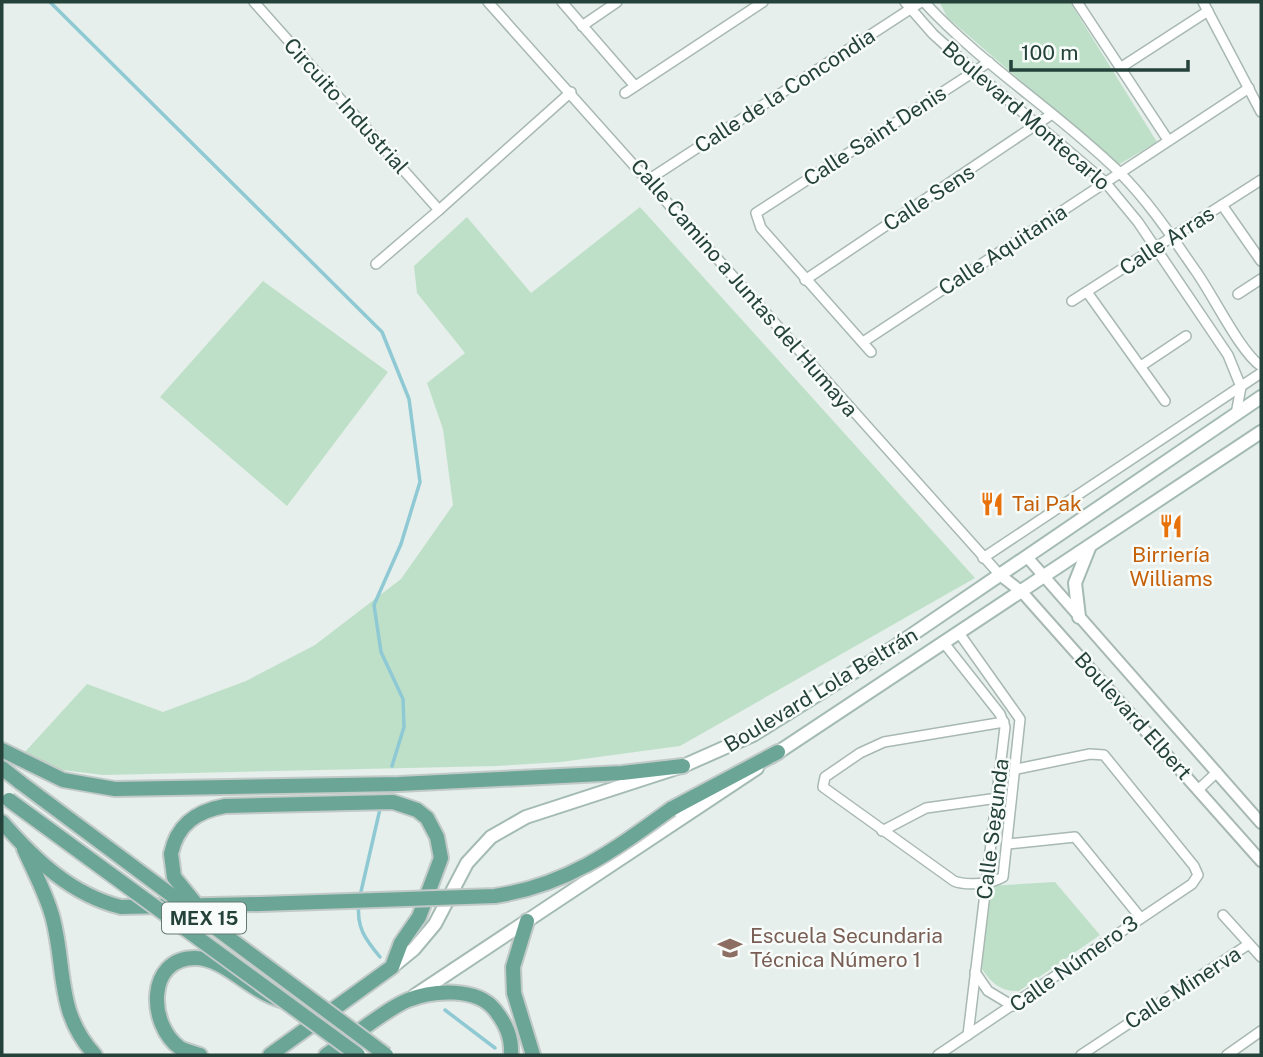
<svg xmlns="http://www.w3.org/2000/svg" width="1263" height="1057" font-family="'Public Sans',sans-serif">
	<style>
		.green { fill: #bfe0c8 }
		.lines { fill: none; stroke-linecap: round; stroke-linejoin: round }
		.stream { stroke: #8ec9d4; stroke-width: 3.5 }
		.minor-casing { stroke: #a8b8b2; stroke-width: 12 }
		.tertiary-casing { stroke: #a8b8b2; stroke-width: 14 }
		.secondary-casing { stroke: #a4bbb3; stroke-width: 16 }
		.primary-casing { stroke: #c2cac8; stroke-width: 18 }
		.minor { stroke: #fff; stroke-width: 9 }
		.tertiary { stroke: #fff; stroke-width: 10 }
		.secondary { stroke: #fff; stroke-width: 12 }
		.primary { stroke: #6aa596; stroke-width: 14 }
		.primary-bridge-casing { stroke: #c2cac8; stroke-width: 18; stroke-linecap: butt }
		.primary-bridge { stroke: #6aa596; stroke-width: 14 }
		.labels { text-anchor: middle; stroke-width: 5; stroke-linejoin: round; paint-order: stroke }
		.shield { fill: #f7fbf9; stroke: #637a73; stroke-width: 2 }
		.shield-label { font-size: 19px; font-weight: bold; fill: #24423a }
		.street-label { font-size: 21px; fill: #24423a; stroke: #f7fbf9 }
		.food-label { font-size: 21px; fill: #c56008; stroke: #f7fbf9; text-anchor: start }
		.education-label { font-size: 21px; fill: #785e54; stroke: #f7fbf9; text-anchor: start }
	</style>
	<rect width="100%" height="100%" fill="#e6efeb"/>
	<!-- green -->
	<g class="green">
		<path d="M942,2H1070L1157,142L1118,165L947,17L940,3Z"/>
		<path d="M640,207L975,578L680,746L561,762L496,766L103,775L54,769L24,753L87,684L163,712L246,681L315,645L401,579L453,505L443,429L427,383L465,353L417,293L414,266L467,217L531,293Z"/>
		<path d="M263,281L388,372L287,506L160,397Z"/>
		<path d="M1055,882L1100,935L1019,991C1001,992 991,983 982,969L989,886Z"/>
	</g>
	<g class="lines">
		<!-- stream -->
		<g class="stream">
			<path d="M50,2L382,332L409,399L420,482L401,544L374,605L381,652L403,699L404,727L392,766"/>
			<path d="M360,896L380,809"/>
			<path d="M359,903C356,927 365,939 380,957"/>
			<path d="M445,1010L495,1048"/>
		</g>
		<!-- minor casing -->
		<g class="minor-casing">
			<g id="minor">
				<path d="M254,2L439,210L376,264"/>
				<path d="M488,2L1000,575"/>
				<path d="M562,2L635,86"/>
				<path d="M905,2L933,34L975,72L1105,182L1138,222L1228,355L1241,387L1236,414"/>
				<path d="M924,2C983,66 1058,112 1120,173C1149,202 1172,237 1195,270C1212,293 1240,352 1261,366"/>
				<path d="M1077,2L1168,140"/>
				<path d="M1203,2L1261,112"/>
				<path d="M582,26L617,2"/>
				<path d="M1120,68L1208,11"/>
				<path d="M625,93L763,2"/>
				<path d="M648,180L921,2"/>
				<path d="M1222,205L1261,261"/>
				<path d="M439,210L571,92"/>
				<path d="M805,280L1052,114"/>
				<path d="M1087,292L1165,401"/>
				<path d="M1238,294L1261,279"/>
				<path d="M1072,301L1261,180"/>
				<path d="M863,342L1249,88"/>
				<path d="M871,352L761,228L756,213L989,62"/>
				<path d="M1141,366L1186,336"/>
				<path d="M983,558L1261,373"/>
				<path d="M959,633L1020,719L1003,877C992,884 966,886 954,881L823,787L825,777L860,753L884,742L1004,722"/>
				<path d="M944,643L1000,714L1005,727L968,1035"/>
				<path d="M1199,789L1217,772"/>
				<path d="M882,831L926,808L998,798"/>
				<path d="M1008,844L1075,837L1140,917"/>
				<path d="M1223,915L1261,957"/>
				<path d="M975,972L988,991L1013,1006"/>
				<path d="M938,1055L1192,884L1198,875L1194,866L1104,755L1090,754L1017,769"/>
				<path d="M1081,1055L1249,944"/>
				<path d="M1227,1055L1261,1031"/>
			</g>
		</g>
		<!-- tertiary casing -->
		<g class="tertiary-casing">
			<g id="tertiary">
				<path d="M1027,557L1261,823"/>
				<path d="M1000,575L1022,592L1261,861"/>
			</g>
		</g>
		<!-- secondary casing -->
		<g class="secondary-casing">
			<g id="secondary">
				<path d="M1079,617L1075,583L1089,548"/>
				<path d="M771,757L1261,432"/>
				<path d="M392,967L414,949L435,924L467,863L491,837L526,817L683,766L753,735L894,647L1261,397"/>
				<path d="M414,996L757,768"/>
			</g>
		</g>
		<!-- primary casing -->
		<g class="primary-casing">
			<g id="primary">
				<path d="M2,750L63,780L115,789L399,784L622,773L683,766"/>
				<path d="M2,768L21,783"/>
				<path d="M671,809L778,752"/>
				<path d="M2,822C35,860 72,895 121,907L260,904"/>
				<path d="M24,849C34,872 47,895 53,919C66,970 56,1013 95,1055"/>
				<path d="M171,854C177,824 197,811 225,806L393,802L417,810L427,818L437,837L441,858L419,917L401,943L392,967L270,1055"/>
				<path d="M527,921L513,967L514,993L533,1055"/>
				<path d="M200,1055C194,1053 186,1051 180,1048C148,1025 146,958 195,958C225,958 249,991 281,1000"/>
				<path d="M326,1055C349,1040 384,1010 408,1000C433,990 477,987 495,1010C506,1024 512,1037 511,1055"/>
			</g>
		</g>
		<!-- minor -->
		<use href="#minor" class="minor"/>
		<!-- tertiary -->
		<use href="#tertiary" class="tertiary"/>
		<!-- secondary -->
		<use href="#secondary" class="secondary"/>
		<!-- primary -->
		<use href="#primary" class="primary"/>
		<!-- primary-bridge casing -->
		<g class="primary-bridge-casing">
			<g id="primary-bridge">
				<path d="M21,783L386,1055"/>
				<path d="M9,800L358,1055"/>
				<path d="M171,854L174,877L195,903"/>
				<path d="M260,904L495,896C567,885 613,851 671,809"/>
			</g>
		</g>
		<!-- primary-bridge -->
		<use href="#primary-bridge" class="primary-bridge"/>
	</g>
	<!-- icons -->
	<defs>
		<g id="restaurant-bare" transform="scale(1.89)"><path d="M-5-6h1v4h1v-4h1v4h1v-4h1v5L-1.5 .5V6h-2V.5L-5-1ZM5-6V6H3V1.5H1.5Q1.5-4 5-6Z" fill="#e8710a" stroke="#f7fbf9" stroke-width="2.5" paint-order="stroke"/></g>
		<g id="school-bare" transform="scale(1.89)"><path d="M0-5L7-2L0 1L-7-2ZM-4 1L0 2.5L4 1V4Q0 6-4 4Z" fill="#8d6e63" stroke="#f7fbf9" stroke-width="2.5" paint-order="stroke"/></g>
	</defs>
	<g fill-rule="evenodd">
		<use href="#restaurant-bare" x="992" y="504"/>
		<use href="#restaurant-bare" x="1171" y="526"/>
		<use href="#school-bare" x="730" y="948"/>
	</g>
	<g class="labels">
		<!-- shield labels -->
		<rect class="shield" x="162" y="902.5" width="84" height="31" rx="5"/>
		<g class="shield-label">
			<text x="204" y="925">MEX 15</text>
		</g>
		<!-- street labels -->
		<g class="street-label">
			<text transform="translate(785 91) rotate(-33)" y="7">Calle de la Concondia</text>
			<text transform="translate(346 106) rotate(48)" y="7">Circuito Industrial</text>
			<text transform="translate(1026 116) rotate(41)" y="7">Boulevard Montecarlo</text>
			<text transform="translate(875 136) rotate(-33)" y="7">Calle Saint Denis</text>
			<text transform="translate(929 198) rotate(-33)" y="7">Calle Sens</text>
			<text transform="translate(1167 241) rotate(-33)" y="7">Calle Arras</text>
			<text transform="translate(1003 250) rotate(-33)" y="7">Calle Aquitania</text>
			<text transform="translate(744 288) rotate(49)" y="7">Calle Camino a Juntas del Humaya</text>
			<text transform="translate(821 690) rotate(-31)" y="7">Boulevard Lola Beltrán</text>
			<text transform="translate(1133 716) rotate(48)" y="7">Boulevard Elbert</text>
			<text transform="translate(993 829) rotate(-83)" y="7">Calle Segunda</text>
			<text transform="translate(1074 964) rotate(-35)" y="7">Calle Número 3</text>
			<text transform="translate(1183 988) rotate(-33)" y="7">Calle Minerva</text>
		</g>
		<!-- food labels -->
		<g class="food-label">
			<text x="1012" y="511">Tai Pak</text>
			<text x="1171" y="562" text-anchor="middle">Birriería<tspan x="1171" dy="24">Williams</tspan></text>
		</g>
		<!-- education labels -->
		<g class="education-label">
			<text x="750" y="943">Escuela Secundaria<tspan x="750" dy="24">Técnica Número 1</tspan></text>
		</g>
	</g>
	<!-- border -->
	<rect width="1263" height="1057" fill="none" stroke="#24423a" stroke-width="7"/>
	<!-- scale -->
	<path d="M1011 60v10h177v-10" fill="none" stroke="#24423a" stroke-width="3.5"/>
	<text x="1021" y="60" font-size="21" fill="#24423a" stroke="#f7fbf9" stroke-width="5" paint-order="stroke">100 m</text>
</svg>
